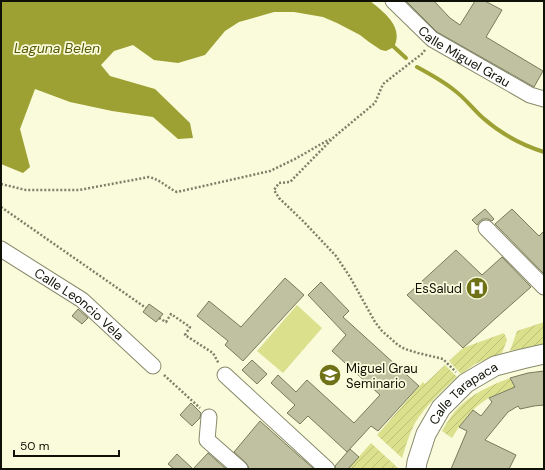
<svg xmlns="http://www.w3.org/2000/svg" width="545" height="470" font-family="'DM Sans',sans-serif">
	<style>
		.garden { fill: url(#garden-furrows) }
		.pitch { fill: #dbe08d }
		.water { fill: #9da032 }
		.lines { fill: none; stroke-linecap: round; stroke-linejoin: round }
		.stream { stroke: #9da032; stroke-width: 4 }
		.building { fill: #bfc1a1; stroke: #787a5c }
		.minor-casing { stroke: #888a6c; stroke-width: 17 }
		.major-casing { stroke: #888a6c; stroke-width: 21 }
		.path { stroke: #7d7f69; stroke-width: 2.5; stroke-dasharray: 2 2; stroke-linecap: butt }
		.minor { stroke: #fff; stroke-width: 15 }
		.major { stroke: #fff; stroke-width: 19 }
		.labels { text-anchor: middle; stroke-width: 3.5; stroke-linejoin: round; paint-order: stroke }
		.street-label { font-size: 13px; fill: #101106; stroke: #f9fbda }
		.poi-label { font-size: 13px; fill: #101106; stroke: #f9fbda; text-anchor: end }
		.water-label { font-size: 14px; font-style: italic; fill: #585a07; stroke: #f9fbda }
	</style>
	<defs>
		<pattern id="garden-furrows" width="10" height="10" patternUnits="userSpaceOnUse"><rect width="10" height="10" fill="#dbe08d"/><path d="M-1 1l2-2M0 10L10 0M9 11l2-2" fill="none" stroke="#bbbf78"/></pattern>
	</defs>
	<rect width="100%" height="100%" fill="#f9fbda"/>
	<!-- garden -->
	<g class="garden">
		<path d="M544,322V344L510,351L517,331Z"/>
		<path d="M504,333L507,340L502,353L475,364L461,374L449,361L463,348Z"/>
		<path d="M445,365L457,377C442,391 426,405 415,423C409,434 406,446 402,458L377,435L423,382L425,384Z"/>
		<path d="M510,378L515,387C503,392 490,396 480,404C468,413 460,425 452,438L442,431C445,425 449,420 452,415C468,395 487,387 510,378Z"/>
		<path d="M371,443L398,468V469H348Z"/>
	</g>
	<!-- pitch -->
	<path class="pitch" d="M297,305L322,328L283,373L257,351Z"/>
	<!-- water -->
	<path class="water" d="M2,1H370C384,12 404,27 394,47L386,51L381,50L369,42L360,35L337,23L323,17L294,12H274L239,22L225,31L205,55L178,63L154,60L133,45L114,51L101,65L110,76L155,89L190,123L193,138L178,139L153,117L112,111L70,102L35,89L20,129L30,167L23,173L1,164V2Z"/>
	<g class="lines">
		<!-- stream -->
		<g class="stream">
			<path d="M394,47L406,58"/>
			<path d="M417,67C430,74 443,81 454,90C465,98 473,109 483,118C500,133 522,145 544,152"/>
		</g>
	</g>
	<!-- building -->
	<g class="building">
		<path d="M406,1H434L450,18L460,25L475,1H485L502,10L486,37L543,71L534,87L437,32Z"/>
		<path d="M485,209L494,219L492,221L488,219H483L479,222L477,225L472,220Z"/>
		<path d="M512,209L539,236L544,231V274L495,224Z"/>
		<path d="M456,250L482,275L502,257L531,287L496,318L463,348L407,295Z"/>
		<path d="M285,278L304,295L243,361L225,345L228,341L197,316L209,301L241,327Z"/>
		<path d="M321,282L349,311L343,317L419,386L378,431L371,426L347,452L308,416L300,424L287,413L295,405L271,383L278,375L296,392L307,380L354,423L380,395L332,351L346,335L308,295Z"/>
		<path d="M149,304L163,314L156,322L143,312Z"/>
		<path d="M78,309L88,318L82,324L72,316Z"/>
		<path d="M252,360L267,374L257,384L242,370Z"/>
		<path d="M544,371V405L534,406L520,409L518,406L508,412L485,440L516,455L509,469H451L467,431L459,427L473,410L481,416L492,402L489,398L515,387L510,378L528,373Z"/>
		<path d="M191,403L201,413L200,418L192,426L180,415Z"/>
		<path d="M260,421L298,455L314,469H249L248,466L246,463L234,452Z"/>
		<path d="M350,449L359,457L348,469H336L335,466Z"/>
		<path d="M208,453L226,469H174L168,464L177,454L193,469Z"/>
	</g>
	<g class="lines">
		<!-- minor casing -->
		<g class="minor-casing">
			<g id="minor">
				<path id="s1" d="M393,1L432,39L530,95L544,99"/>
				<path d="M486,228L544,287"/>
				<path id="s2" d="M1,249L82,300L153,366"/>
				<path d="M225,375L327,469"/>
				<path d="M209,417L207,440L240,469"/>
			</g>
		</g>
		<!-- major casing -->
		<g class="major-casing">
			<g id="major">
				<path id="s3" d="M416,469L417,462L426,434L441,408L466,383L495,366L522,359L544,354"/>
			</g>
		</g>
		<!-- path -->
		<g class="path">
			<path d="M425,50L423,53L383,84L375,103L334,137L290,182L279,183L274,190L279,198L304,222L336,256L350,277L375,322L382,331L398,345L405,349L418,353L443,359L456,372"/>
			<path d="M1,184L26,190H79L149,177C161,180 166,187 177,192L270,171L295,159L330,139"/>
			<path d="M1,207L146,308"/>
			<path d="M159,318L166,322L171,314L190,327L185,335L213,353L219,364"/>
			<path d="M164,375L200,408"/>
		</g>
		<!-- minor -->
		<use href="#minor" class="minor"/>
		<!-- major -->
		<use href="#major" class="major"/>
	</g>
	<!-- icons -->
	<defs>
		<g id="hospital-disc" transform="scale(1.15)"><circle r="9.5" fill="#6f7117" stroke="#f9fbda"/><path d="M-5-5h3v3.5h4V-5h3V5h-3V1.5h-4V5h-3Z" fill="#fff"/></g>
		<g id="school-disc" transform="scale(1.15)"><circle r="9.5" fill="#6f7117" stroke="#f9fbda"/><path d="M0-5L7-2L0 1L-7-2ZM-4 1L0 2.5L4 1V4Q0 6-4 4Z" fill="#fff"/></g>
	</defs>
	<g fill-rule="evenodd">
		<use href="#hospital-disc" x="477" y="288"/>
		<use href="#school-disc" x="330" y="375"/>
	</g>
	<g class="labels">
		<!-- street labels -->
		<g class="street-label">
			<text dy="5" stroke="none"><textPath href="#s1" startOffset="91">Calle Miguel Grau</textPath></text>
			<text dy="5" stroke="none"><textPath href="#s2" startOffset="96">Calle Leoncio Vela</textPath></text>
			<text dy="5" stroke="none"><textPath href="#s3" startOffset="93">Calle Tarapaca</textPath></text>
		</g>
		<!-- poi labels -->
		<g class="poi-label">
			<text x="462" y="293">EsSalud</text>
			<text x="346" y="373" text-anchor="start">Miguel Grau<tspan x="346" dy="15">Seminario</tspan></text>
		</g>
		<!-- water labels -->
		<g class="water-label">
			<text x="57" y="53">Laguna Belen</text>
		</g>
	</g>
	<!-- border -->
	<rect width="545" height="470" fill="none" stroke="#101106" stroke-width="4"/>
	<!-- scale -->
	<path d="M14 450v6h105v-6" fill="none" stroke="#101106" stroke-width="2"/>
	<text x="20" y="450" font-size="12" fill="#101106" stroke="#f9fbda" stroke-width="3" paint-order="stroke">50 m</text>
</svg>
